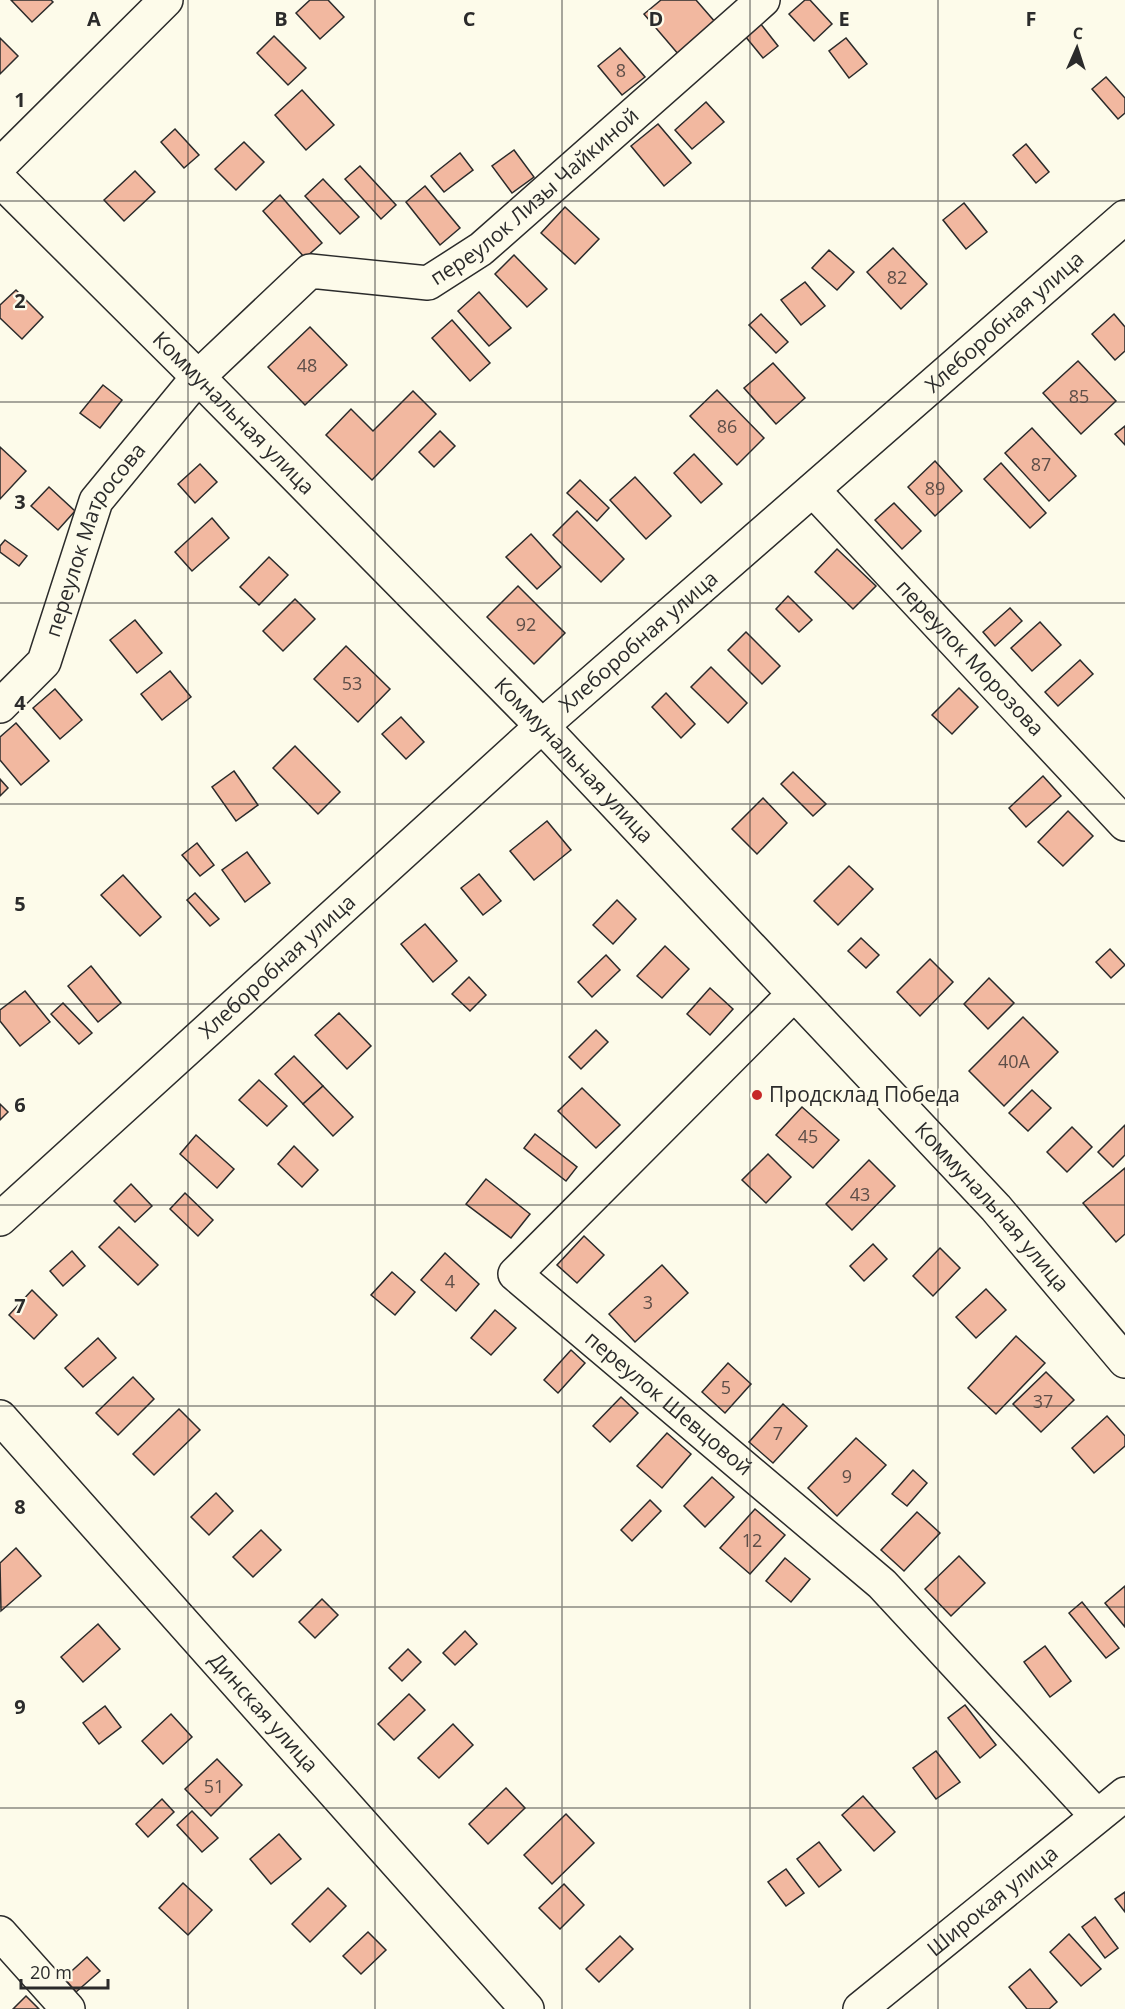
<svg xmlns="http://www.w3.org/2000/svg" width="1125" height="2009" font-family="'Open Sans',sans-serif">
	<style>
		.building { fill: #f2b8a0; stroke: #2b2b2b; stroke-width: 1.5 }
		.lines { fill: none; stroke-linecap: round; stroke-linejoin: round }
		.minor-casing { stroke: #2b2b2b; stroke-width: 36 }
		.minor { stroke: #fdfbea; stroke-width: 33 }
		.grid { fill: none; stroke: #2b2b2b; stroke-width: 1.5; stroke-opacity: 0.55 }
		.poi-dot { fill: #c62828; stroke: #fdfbea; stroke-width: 2 }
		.labels { text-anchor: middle; stroke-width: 4.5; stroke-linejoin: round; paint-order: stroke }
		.number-label { font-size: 18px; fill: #5d4e48 }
		.street-label { font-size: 21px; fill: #2b2b2b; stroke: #fdfbea }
		.poi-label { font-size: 21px; fill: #2b2b2b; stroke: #fdfbea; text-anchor: start }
		.grid-label { font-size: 20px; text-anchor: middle; font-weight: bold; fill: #2b2b2b; stroke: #fdfbea; stroke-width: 4.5; stroke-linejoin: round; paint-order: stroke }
	</style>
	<rect width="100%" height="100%" fill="#fdfbea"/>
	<!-- building -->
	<g class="building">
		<path d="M11,0H51L53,2L32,22Z"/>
		<path d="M310,0H328L344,17L320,39L296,13Z"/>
		<path d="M661,0H696L716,23L679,55L644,14Z"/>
		<path d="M805,0H810L832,24L814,41L789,14Z"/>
		<path d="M760,23L778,46L763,58L745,36Z"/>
		<path d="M274,36L306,68L288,85L257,53Z"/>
		<path d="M0,38L18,56L0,74Z"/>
		<path d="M846,38L867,64L849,78L829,51Z"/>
		<path d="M620,48L645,77L622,95L598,66Z"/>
		<path d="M1106,77L1125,98V113L1118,119L1092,89Z"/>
		<path d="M302,90L334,125L306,150L275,115Z"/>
		<path d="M706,102L724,122L692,149L675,130Z"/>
		<path d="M658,124L691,163L664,186L631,146Z"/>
		<path d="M175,129L199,155L184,168L161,142Z"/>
		<path d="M244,142L264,162L236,190L215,169Z"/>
		<path d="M1026,144L1049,172L1036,183L1013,155Z"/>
		<path d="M514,150L534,177L512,193L492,166Z"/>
		<path d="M460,153L473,170L444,192L431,176Z"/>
		<path d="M360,166L396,205L381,219L345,179Z"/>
		<path d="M135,171L155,192L124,221L104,200Z"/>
		<path d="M323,179L359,217L340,234L305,196Z"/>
		<path d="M425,186L460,228L440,245L406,202Z"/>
		<path d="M280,195L322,243L305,258L263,211Z"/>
		<path d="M964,203L987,232L966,249L943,220Z"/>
		<path d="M565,207L599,239L575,264L541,233Z"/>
		<path d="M893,248L927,284L901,309L867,272Z"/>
		<path d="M829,250L854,272L837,290L812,268Z"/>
		<path d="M514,255L547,289L527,307L495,274Z"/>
		<path d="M805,282L825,306L801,325L781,300Z"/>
		<path d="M16,290L43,317L22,339L0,318V305Z"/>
		<path d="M479,292L511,328L489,346L458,311Z"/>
		<path d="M761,314L788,342L776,353L749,325Z"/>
		<path d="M1114,314L1125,327V351L1115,360L1092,334Z"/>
		<path d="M452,320L490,363L470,381L432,338Z"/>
		<path d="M310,327L347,365L305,405L268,367Z"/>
		<path d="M1078,361L1116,401L1081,434L1043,393Z"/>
		<path d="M773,363L805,398L776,424L744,388Z"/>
		<path d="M103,385L122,400L100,428L80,413Z"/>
		<path d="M717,390L764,438L737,465L690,416Z"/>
		<path d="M413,391L436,414L372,480L326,435L351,409L373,431Z"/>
		<path d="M1125,426V445L1115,434Z"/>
		<path d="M1032,428L1076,476L1049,501L1005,453Z"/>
		<path d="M440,431L455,446L434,467L419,452Z"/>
		<path d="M0,447L26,471L0,499Z"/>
		<path d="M694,454L722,484L701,503L674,473Z"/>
		<path d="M935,461L962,491L935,516L908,487Z"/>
		<path d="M1001,463L1046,513L1030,528L984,479Z"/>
		<path d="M200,464L217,482L195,503L178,484Z"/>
		<path d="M635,477L671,516L646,539L610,500Z"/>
		<path d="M580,480L609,508L597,521L567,493Z"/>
		<path d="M49,487L75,511L58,530L31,506Z"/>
		<path d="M894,503L921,531L902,549L875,520Z"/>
		<path d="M577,511L624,559L601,582L553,535Z"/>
		<path d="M212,518L229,538L192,571L175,552Z"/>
		<path d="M531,534L561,567L537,589L506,557Z"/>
		<path d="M5,540L27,556L19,566L0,552V546Z"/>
		<path d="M837,549L876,586L853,609L815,572Z"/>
		<path d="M269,557L288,575L259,605L240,587Z"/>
		<path d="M518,586L565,633L534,664L487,617Z"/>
		<path d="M788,596L812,620L799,632L776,609Z"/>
		<path d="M295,599L315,619L283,651L263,631Z"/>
		<path d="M1010,608L1022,621L995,646L983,632Z"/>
		<path d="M135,620L162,653L137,673L110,640Z"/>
		<path d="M1040,622L1061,645L1032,671L1011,648Z"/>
		<path d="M746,632L780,666L762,684L728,650Z"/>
		<path d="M346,646L390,689L358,722L314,679Z"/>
		<path d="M1080,660L1093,674L1058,706L1045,692Z"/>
		<path d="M711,667L747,703L728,723L691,687Z"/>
		<path d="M170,671L191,697L162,720L141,694Z"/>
		<path d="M959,688L978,707L952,734L932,715Z"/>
		<path d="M55,689L82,720L60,739L33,708Z"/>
		<path d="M666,693L695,724L681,738L652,707Z"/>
		<path d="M401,717L424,742L406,759L382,734Z"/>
		<path d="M16,723L49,761L21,785L0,760V737Z"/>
		<path d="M295,746L340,792L318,814L273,768Z"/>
		<path d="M234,771L258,805L236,821L212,787Z"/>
		<path d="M793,772L826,804L813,816L781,784Z"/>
		<path d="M1043,776L1061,796L1026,827L1009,808Z"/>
		<path d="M0,779L8,788L0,796Z"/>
		<path d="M763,798L787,823L757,854L732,829Z"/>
		<path d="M1068,811L1093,836L1063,866L1038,842Z"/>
		<path d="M547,821L571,850L534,880L510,851Z"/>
		<path d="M197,843L214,865L200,876L182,855Z"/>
		<path d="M247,852L270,883L245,902L222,870Z"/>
		<path d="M849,866L873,889L838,925L814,901Z"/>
		<path d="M479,874L501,901L483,915L461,888Z"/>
		<path d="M123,875L161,917L140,936L101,895Z"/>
		<path d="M195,893L219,919L210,926L187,900Z"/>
		<path d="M617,900L636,919L613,944L593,925Z"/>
		<path d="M425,924L457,961L433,982L401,944Z"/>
		<path d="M861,938L879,955L866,968L848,951Z"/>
		<path d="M665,946L689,969L662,998L637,976Z"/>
		<path d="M1110,949L1125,965L1111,978L1096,962Z"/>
		<path d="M606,955L620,970L592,997L578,982Z"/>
		<path d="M930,959L953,982L920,1016L897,992Z"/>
		<path d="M91,966L121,1003L98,1022L68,986Z"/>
		<path d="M469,977L486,995L470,1011L452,994Z"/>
		<path d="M989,978L1014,1003L988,1029L964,1004Z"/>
		<path d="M710,988L733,1009L710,1035L687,1014Z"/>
		<path d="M25,991L50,1022L20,1046L0,1021V1010Z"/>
		<path d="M63,1003L92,1033L79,1044L51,1014Z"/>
		<path d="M339,1013L371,1046L347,1069L315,1035Z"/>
		<path d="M1023,1017L1058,1052L1004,1106L969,1071Z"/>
		<path d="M596,1030L608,1042L581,1069L569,1057Z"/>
		<path d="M294,1056L323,1086L303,1104L275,1074Z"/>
		<path d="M259,1080L287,1106L267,1126L239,1100Z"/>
		<path d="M323,1086L353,1117L333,1136L303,1104Z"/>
		<path d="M582,1088L620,1125L596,1148L558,1111Z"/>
		<path d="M1032,1090L1051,1108L1028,1131L1009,1113Z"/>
		<path d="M0,1104L8,1112L0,1120Z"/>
		<path d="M802,1107L839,1140L813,1168L776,1135Z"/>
		<path d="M1125,1125V1155L1113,1167L1098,1152Z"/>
		<path d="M1072,1127L1092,1147L1067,1172L1047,1152Z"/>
		<path d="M535,1134L577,1167L566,1181L524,1148Z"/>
		<path d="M196,1135L234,1169L217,1188L180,1154Z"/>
		<path d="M294,1146L318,1170L302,1187L278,1164Z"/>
		<path d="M768,1154L791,1177L766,1203L742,1180Z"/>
		<path d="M869,1160L895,1186L852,1230L826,1204Z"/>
		<path d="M1125,1168V1234L1116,1242L1083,1203Z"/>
		<path d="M486,1179L530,1214L511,1238L466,1204Z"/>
		<path d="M131,1184L152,1206L135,1222L114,1201Z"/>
		<path d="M185,1193L213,1220L198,1236L170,1209Z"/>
		<path d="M119,1227L158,1265L138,1285L99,1247Z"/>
		<path d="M584,1236L604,1255L577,1283L557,1265Z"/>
		<path d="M873,1244L887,1259L864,1281L850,1266Z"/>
		<path d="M940,1248L960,1268L933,1296L913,1276Z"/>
		<path d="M72,1251L85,1266L63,1286L50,1271Z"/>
		<path d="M445,1253L479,1284L456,1311L421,1280Z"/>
		<path d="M662,1265L688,1293L635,1342L609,1314Z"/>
		<path d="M392,1272L415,1292L395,1315L371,1295Z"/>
		<path d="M986,1289L1006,1310L976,1338L956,1317Z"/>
		<path d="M32,1290L57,1315L34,1339L9,1315Z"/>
		<path d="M495,1310L516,1328L491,1355L471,1338Z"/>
		<path d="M1016,1336L1045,1363L996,1414L968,1388Z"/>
		<path d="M98,1338L116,1358L83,1387L65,1368Z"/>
		<path d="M571,1350L585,1363L558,1393L544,1380Z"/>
		<path d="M728,1363L751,1384L725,1413L702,1392Z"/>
		<path d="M1046,1372L1074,1400L1041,1432L1013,1404Z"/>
		<path d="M133,1377L154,1399L118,1435L96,1413Z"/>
		<path d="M621,1397L638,1413L610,1442L593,1426Z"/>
		<path d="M783,1404L807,1426L773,1463L749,1442Z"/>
		<path d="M179,1409L200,1430L154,1475L133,1454Z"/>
		<path d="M1107,1416L1125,1436V1446L1094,1473L1072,1448Z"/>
		<path d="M667,1433L691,1454L662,1488L637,1466Z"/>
		<path d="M856,1438L886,1465L837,1516L808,1488Z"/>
		<path d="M913,1470L927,1483L907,1506L892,1494Z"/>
		<path d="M712,1477L734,1497L705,1527L684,1506Z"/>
		<path d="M216,1493L233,1511L209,1535L191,1517Z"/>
		<path d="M650,1500L661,1511L632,1541L621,1530Z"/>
		<path d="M755,1509L785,1535L750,1574L720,1548Z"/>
		<path d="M917,1512L940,1533L904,1571L881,1550Z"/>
		<path d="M261,1530L281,1550L253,1577L233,1557Z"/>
		<path d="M16,1548L41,1576L1,1611L0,1563Z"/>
		<path d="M959,1556L985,1583L951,1616L925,1589Z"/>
		<path d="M785,1558L810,1579L791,1602L766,1581Z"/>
		<path d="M1125,1586V1627L1105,1603Z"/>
		<path d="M322,1599L338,1615L315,1638L299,1622Z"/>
		<path d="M1082,1602L1119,1648L1106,1658L1069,1613Z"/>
		<path d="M98,1624L120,1649L83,1682L61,1657Z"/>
		<path d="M465,1631L477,1644L455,1665L443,1653Z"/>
		<path d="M1045,1646L1071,1681L1050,1697L1024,1662Z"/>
		<path d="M408,1649L421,1662L402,1681L389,1668Z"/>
		<path d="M409,1694L425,1710L394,1740L378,1724Z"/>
		<path d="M965,1705L996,1745L980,1758L948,1718Z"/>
		<path d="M105,1706L121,1727L99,1744L83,1723Z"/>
		<path d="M171,1714L192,1737L163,1764L142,1741Z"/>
		<path d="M453,1724L473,1745L439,1778L418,1758Z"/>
		<path d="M936,1751L960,1782L936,1799L913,1768Z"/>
		<path d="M217,1759L242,1785L211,1816L185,1789Z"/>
		<path d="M506,1788L525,1808L488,1844L469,1824Z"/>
		<path d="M863,1796L895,1832L874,1851L842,1815Z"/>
		<path d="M162,1799L174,1812L148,1837L136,1824Z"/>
		<path d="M192,1811L218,1838L202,1852L177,1825Z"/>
		<path d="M566,1814L594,1843L552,1884L524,1855Z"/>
		<path d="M279,1834L301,1859L271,1884L250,1859Z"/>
		<path d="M819,1842L841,1870L819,1887L797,1859Z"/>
		<path d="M786,1869L804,1893L786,1906L768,1882Z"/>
		<path d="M183,1883L212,1910L188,1935L159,1908Z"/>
		<path d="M564,1884L584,1905L560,1929L539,1908Z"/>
		<path d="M328,1888L346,1906L310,1942L292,1924Z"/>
		<path d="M1125,1892V1912L1115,1899Z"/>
		<path d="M1095,1917L1118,1948L1105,1958L1082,1927Z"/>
		<path d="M368,1932L386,1950L361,1974L343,1956Z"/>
		<path d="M1069,1934L1101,1969L1081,1986L1050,1952Z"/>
		<path d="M620,1936L633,1949L599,1982L586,1969Z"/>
		<path d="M87,1957L100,1971L76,1992L64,1978Z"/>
		<path d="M1030,1969L1057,2002L1049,2009H1027L1009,1987Z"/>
		<path d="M26,1996L39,2009H13Z"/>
	</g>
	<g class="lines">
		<!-- minor casing -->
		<g class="minor-casing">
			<g id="minor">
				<path d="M0,165L166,0"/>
				<path id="s1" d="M0,180L198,377L542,726L996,1208L1125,1361"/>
				<path id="s2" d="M813,490L1125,824"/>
				<path id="s3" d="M0,706L44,662L96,501L198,377L310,271L428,283L481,249L763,0"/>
				<path id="s4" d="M794,994L515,1274L882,1584L1097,1816"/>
				<path id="s5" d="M0,1219L542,726L1125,217"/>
				<path id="s6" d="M0,1417L527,2009"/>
				<path d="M0,1933L68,2009"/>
				<path id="s7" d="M860,2009L1125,1794"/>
			</g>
		</g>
		<!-- minor -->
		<use href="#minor" class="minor"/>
	</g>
	<!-- grid -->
	<path class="grid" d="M188,0V2009M375,0V2009M562,0V2009M750,0V2009M938,0V2009M0,201H1125M0,402H1125M0,603H1125M0,804H1125M0,1004H1125M0,1205H1125M0,1406H1125M0,1607H1125M0,1808H1125"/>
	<!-- markers -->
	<circle class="poi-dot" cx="757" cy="1095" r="6"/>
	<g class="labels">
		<!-- number labels -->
		<g class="number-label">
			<text x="621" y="77">8</text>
			<text x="897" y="284">82</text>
			<text x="307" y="372">48</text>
			<text x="1079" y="403">85</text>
			<text x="727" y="433">86</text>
			<text x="1041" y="471">87</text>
			<text x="935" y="495">89</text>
			<text x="526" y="631">92</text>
			<text x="352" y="690">53</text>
			<text x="1014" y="1068">40А</text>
			<text x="808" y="1143">45</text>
			<text x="860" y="1201">43</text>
			<text x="450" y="1288">4</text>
			<text x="648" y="1309">3</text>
			<text x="726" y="1394">5</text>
			<text x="1043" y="1408">37</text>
			<text x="778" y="1440">7</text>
			<text x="847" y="1483">9</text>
			<text x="752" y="1547">12</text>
			<text x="214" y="1793">51</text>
		</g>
		<!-- street labels -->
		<g class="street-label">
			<text dy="7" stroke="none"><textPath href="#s3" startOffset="802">переулок Лизы Чайкиной</textPath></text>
			<text dy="7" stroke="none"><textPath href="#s5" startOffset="1347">Хлеборобная улица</textPath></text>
			<text dy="7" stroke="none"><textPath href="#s1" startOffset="330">Коммунальная улица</textPath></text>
			<text dy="7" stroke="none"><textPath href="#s3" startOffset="196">переулок Матросова</textPath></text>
			<text dy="7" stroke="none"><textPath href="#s5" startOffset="861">Хлеборобная улица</textPath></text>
			<text dy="7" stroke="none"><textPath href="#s2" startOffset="230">переулок Морозова</textPath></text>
			<text dy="7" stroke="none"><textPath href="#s1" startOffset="816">Коммунальная улица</textPath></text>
			<text dy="7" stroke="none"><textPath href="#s5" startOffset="375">Хлеборобная улица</textPath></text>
			<text dy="7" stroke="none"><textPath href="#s1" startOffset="1428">Коммунальная улица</textPath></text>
			<text dy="7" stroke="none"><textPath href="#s4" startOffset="596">переулок Шевцовой</textPath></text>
			<text dy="7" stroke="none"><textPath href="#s6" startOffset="396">Динская улица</textPath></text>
			<text dy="7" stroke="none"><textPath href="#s7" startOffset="171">Широкая улица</textPath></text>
		</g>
		<!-- poi labels -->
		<g class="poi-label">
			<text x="769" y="1102">Продсклад Победа</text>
		</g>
	</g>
	<g class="grid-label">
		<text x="94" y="26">A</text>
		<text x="281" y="26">B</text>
		<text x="469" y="26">C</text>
		<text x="656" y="26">D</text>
		<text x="844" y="26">E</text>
		<text x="1031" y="26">F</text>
		<text x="20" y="107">1</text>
		<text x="20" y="308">2</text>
		<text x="20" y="509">3</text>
		<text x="20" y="710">4</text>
		<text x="20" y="911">5</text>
		<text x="20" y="1112">6</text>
		<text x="20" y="1313">7</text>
		<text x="20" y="1514">8</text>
		<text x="20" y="1714">9</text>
	</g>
	<!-- north arrow -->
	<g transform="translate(1077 48) rotate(3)" stroke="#fdfbea" stroke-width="4.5" paint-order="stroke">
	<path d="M0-4.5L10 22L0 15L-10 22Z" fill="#2b2b2b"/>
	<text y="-9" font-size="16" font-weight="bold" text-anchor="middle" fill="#2b2b2b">С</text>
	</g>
	<!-- scale -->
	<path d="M21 1979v9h87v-9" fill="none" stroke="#2b2b2b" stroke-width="3"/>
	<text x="30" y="1979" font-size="18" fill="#2b2b2b" stroke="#fdfbea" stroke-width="4.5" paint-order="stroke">20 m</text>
</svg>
